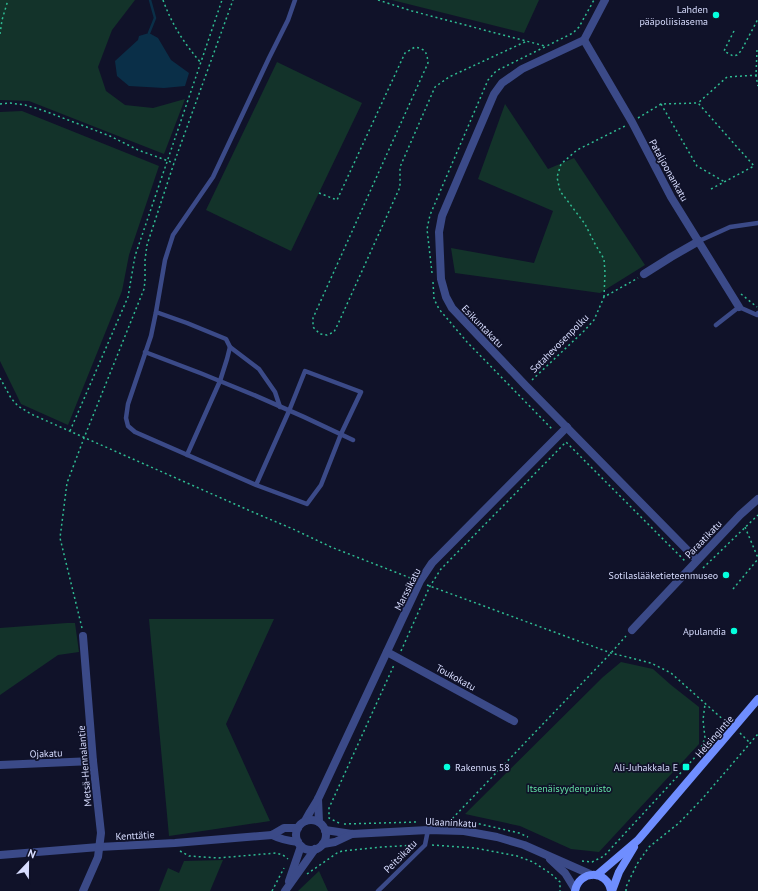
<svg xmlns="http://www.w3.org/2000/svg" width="758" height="891" font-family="'PT Sans',sans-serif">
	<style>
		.green { fill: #13332a }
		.water { fill: #0a2f48 }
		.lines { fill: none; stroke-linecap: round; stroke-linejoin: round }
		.stream { stroke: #0a2f48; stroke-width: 2.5 }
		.path { stroke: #2fbc92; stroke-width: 1.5; stroke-dasharray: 2 3; stroke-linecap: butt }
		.service { stroke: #3b4a88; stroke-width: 4.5 }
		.minor { stroke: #3b4a88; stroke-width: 8 }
		.tertiary { stroke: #3b4a88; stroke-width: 8 }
		.secondary { stroke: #6f8eff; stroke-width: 8 }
		.poi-dot { fill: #04ffdd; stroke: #101229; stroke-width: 1.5 }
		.labels { text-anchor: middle; stroke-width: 3.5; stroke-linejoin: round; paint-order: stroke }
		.poi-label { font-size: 10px; fill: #d8ddff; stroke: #101229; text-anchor: end }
		.street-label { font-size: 10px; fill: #d8ddff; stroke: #101229 }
		.park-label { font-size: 10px; fill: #62e1a3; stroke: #101229 }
	</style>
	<rect width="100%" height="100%" fill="#101229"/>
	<!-- green -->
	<g class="green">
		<path d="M0,0H135L112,30L98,67L106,91L125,105L153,108L185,99L164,154L29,101L0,100Z"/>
		<path d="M392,0H539L524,33Z"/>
		<path d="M277,62L362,103L291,251L206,210Z"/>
		<path d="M505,104L548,169L574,158L645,265L600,293L455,273L451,248L534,263L553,211L478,179Z"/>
		<path d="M22,111L159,166L129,255L122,291L68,425L21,404L0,361V112Z"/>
		<path d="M149,619H274L226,724L270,821L169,836Z"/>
		<path d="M67,623H75L79,652L58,655L0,695V628Z"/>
		<path d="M621,662L653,669L671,685L699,707V744L599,852L571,849L520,826L465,814L603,677Z"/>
		<path d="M223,860L210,891H159L168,868L179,873L184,861Z"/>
		<path d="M319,871L328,891H298Z"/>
	</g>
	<!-- water -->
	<path class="water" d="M149,33L158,38L171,60L189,73L185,86L164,88L129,86L117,76L115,61L138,40L139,36Z"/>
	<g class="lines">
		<!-- stream -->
		<path class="stream" d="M149,33L155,18L150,0"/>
		<!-- path -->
		<g class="path">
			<path d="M163,0C172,25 184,43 201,63"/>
			<path d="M378,0L412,11L545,46"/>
			<path d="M734,31L724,51L733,56L737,55L741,51L758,19"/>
			<path d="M0,34L2,20L8,0"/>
			<path d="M757,50L756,76L758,86"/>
			<path d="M0,104L10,103L25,105L42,110L110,136L138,150L174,163"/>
			<path d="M661,104L697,166L725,182"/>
			<path d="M638,118L661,104L698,103"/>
			<path d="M711,189L754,166L698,103L727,77L758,75"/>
			<path d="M319,193L337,200L405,53L415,47C426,49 427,53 428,63L313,318V327L320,334L327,335L334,332L338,324L400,187V167L435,87L449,77L527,41"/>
			<path d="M432,273L427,229L430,215L488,80L496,71L573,33L579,27L594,0"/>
			<path d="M433,282L434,299L439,309L467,342L553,430"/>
			<path d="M741,294L757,307"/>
			<path d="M604,297L605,273L604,259L595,244L585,224L560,191L557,177L561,164L577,150L625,126"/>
			<path d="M0,378L11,398L18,406L31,414L255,513L293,529L331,547L413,579"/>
			<path d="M532,380L584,331L594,320L604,297L638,278"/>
			<path d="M70,431L128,297L135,256L222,0"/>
			<path d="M745,527L758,558"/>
			<path d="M703,568L758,515"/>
			<path d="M427,585L611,653L651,663L671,673L727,723"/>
			<path d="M733,589L758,559"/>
			<path d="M82,628L60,538L67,483L84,438L144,289L145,281V260L147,245L174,163L233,0"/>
			<path d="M401,651L430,586L441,569L566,442L686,562"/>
			<path d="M740,733L750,743"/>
			<path d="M430,821H444"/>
			<path d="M449,822L611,653L626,636"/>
			<path d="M464,822H471L519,833L528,837"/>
			<path d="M339,823L329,818V808L394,665"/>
			<path d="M344,824L418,822"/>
			<path d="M432,845L475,848L517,856L533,862L550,873L560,882V891"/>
			<path d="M180,851L189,856L218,858L276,853L283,855L288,859"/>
			<path d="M582,861L592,862L604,856L699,753L705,738L703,720L705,704"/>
			<path d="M307,874L337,853L342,851L382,847L416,845"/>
			<path d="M272,891L284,868"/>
			<path d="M626,891V887L637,864L649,847L679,823L702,799L758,734"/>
		</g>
		<!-- service -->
		<g class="service">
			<path d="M699,241L730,227L758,223"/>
			<path d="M156,312L187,323L226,339L230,347L227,359L220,381L187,455"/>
			<path d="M716,325L739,307L757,315L758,313"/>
			<path d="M230,347L259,369L275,392L280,407"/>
			<path d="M145,352C216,378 285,407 353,440"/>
			<path d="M256,485L307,504L321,485L341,434L361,392L305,371L289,411L256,485L135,432L128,426L126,418L128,404L151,336L156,312L165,260L173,235L213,177L269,58L288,20L295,0"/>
			<path d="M378,891L425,845L428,830"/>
		</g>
		<!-- minor -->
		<g class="minor">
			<path d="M605,0L584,40L522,69L502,83L494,94L442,216L439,232L441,279L446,297L452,308L526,386L697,560"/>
			<path d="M584,40L632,122L671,197L739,307"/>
			<path d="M644,274L671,257L699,241"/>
			<path d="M632,630L740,515L758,499"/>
			<path d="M387,652L514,721"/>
			<path d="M0,765L93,761"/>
			<path d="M318,799L319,822"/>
			<path d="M305,821L310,812L318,799L420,581L432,563L567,427"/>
			<path d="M272,835C280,839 289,841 298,842"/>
			<path d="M0,855L99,847L175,843L272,835L284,828H298"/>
			<path d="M83,891L98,857L101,833L93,761L83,636"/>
		</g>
		<!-- tertiary -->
		<g class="tertiary">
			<circle cx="311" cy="835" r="15"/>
			<path d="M325,830L352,834L428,830L464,831L497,837L524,845L592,875"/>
			<path d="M323,844L335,842L352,834"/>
			<path d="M550,859L565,873L575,889"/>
			<path d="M289,881L301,846"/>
			<path d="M285,891L315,849"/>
		</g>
		<!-- secondary -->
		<g class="secondary">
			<path d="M597,875L638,840L758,699"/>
			<path d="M575,891C579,870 607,869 611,891"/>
			<path d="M612,891L619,872L634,847"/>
		</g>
	</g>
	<!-- markers -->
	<g class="poi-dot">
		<circle cx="716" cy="15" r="4"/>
		<circle cx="726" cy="575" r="4"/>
		<circle cx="734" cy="631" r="4"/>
		<circle cx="447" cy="767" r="4"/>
		<rect x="682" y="763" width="8" height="8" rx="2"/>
	</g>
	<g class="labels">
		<!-- poi labels -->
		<g class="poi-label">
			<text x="708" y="13">Lahden<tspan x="708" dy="12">pääpoliisiasema</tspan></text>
			<text x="718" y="579">Sotilaslääketieteenmuseo</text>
			<text x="726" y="635">Apulandia</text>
			<text x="455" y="771" text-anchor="start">Rakennus 58</text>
			<text x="678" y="771">Ali-Juhakkala E</text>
		</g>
		<!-- street labels -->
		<g class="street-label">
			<text transform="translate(669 170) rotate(61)" y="4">Pataljoonankatu</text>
			<text transform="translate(483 326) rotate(46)" y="4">Esikuntakatu</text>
			<text transform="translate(559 343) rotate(-45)" y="4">Sotahevosenpolku</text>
			<text transform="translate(703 539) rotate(-46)" y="4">Paraatikatu</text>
			<text transform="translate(407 589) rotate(-63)" y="4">Marssikatu</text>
			<text transform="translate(456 677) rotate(29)" y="4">Toukokatu</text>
			<text transform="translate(714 736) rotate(-49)" y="4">Helsingintie</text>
			<text transform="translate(46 753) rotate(-2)" y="4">Ojakatu</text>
			<text transform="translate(84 766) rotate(-95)" y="4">Metsä-Hennalantie</text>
			<text transform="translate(451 822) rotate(3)" y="4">Ulaaninkatu</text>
			<text transform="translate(135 835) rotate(-3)" y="4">Kenttätie</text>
			<text transform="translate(400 856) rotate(-45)" y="4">Peitsikatu</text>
		</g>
		<!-- park labels -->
		<g class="park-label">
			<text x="569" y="792">Itsenäisyydenpuisto</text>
		</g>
	</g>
	<!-- north arrow -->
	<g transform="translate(28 863) rotate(22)" stroke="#101229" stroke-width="3" paint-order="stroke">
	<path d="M0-3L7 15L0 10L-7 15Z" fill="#d8ddff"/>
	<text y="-6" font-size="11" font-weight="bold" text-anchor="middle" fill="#d8ddff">N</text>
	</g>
</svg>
